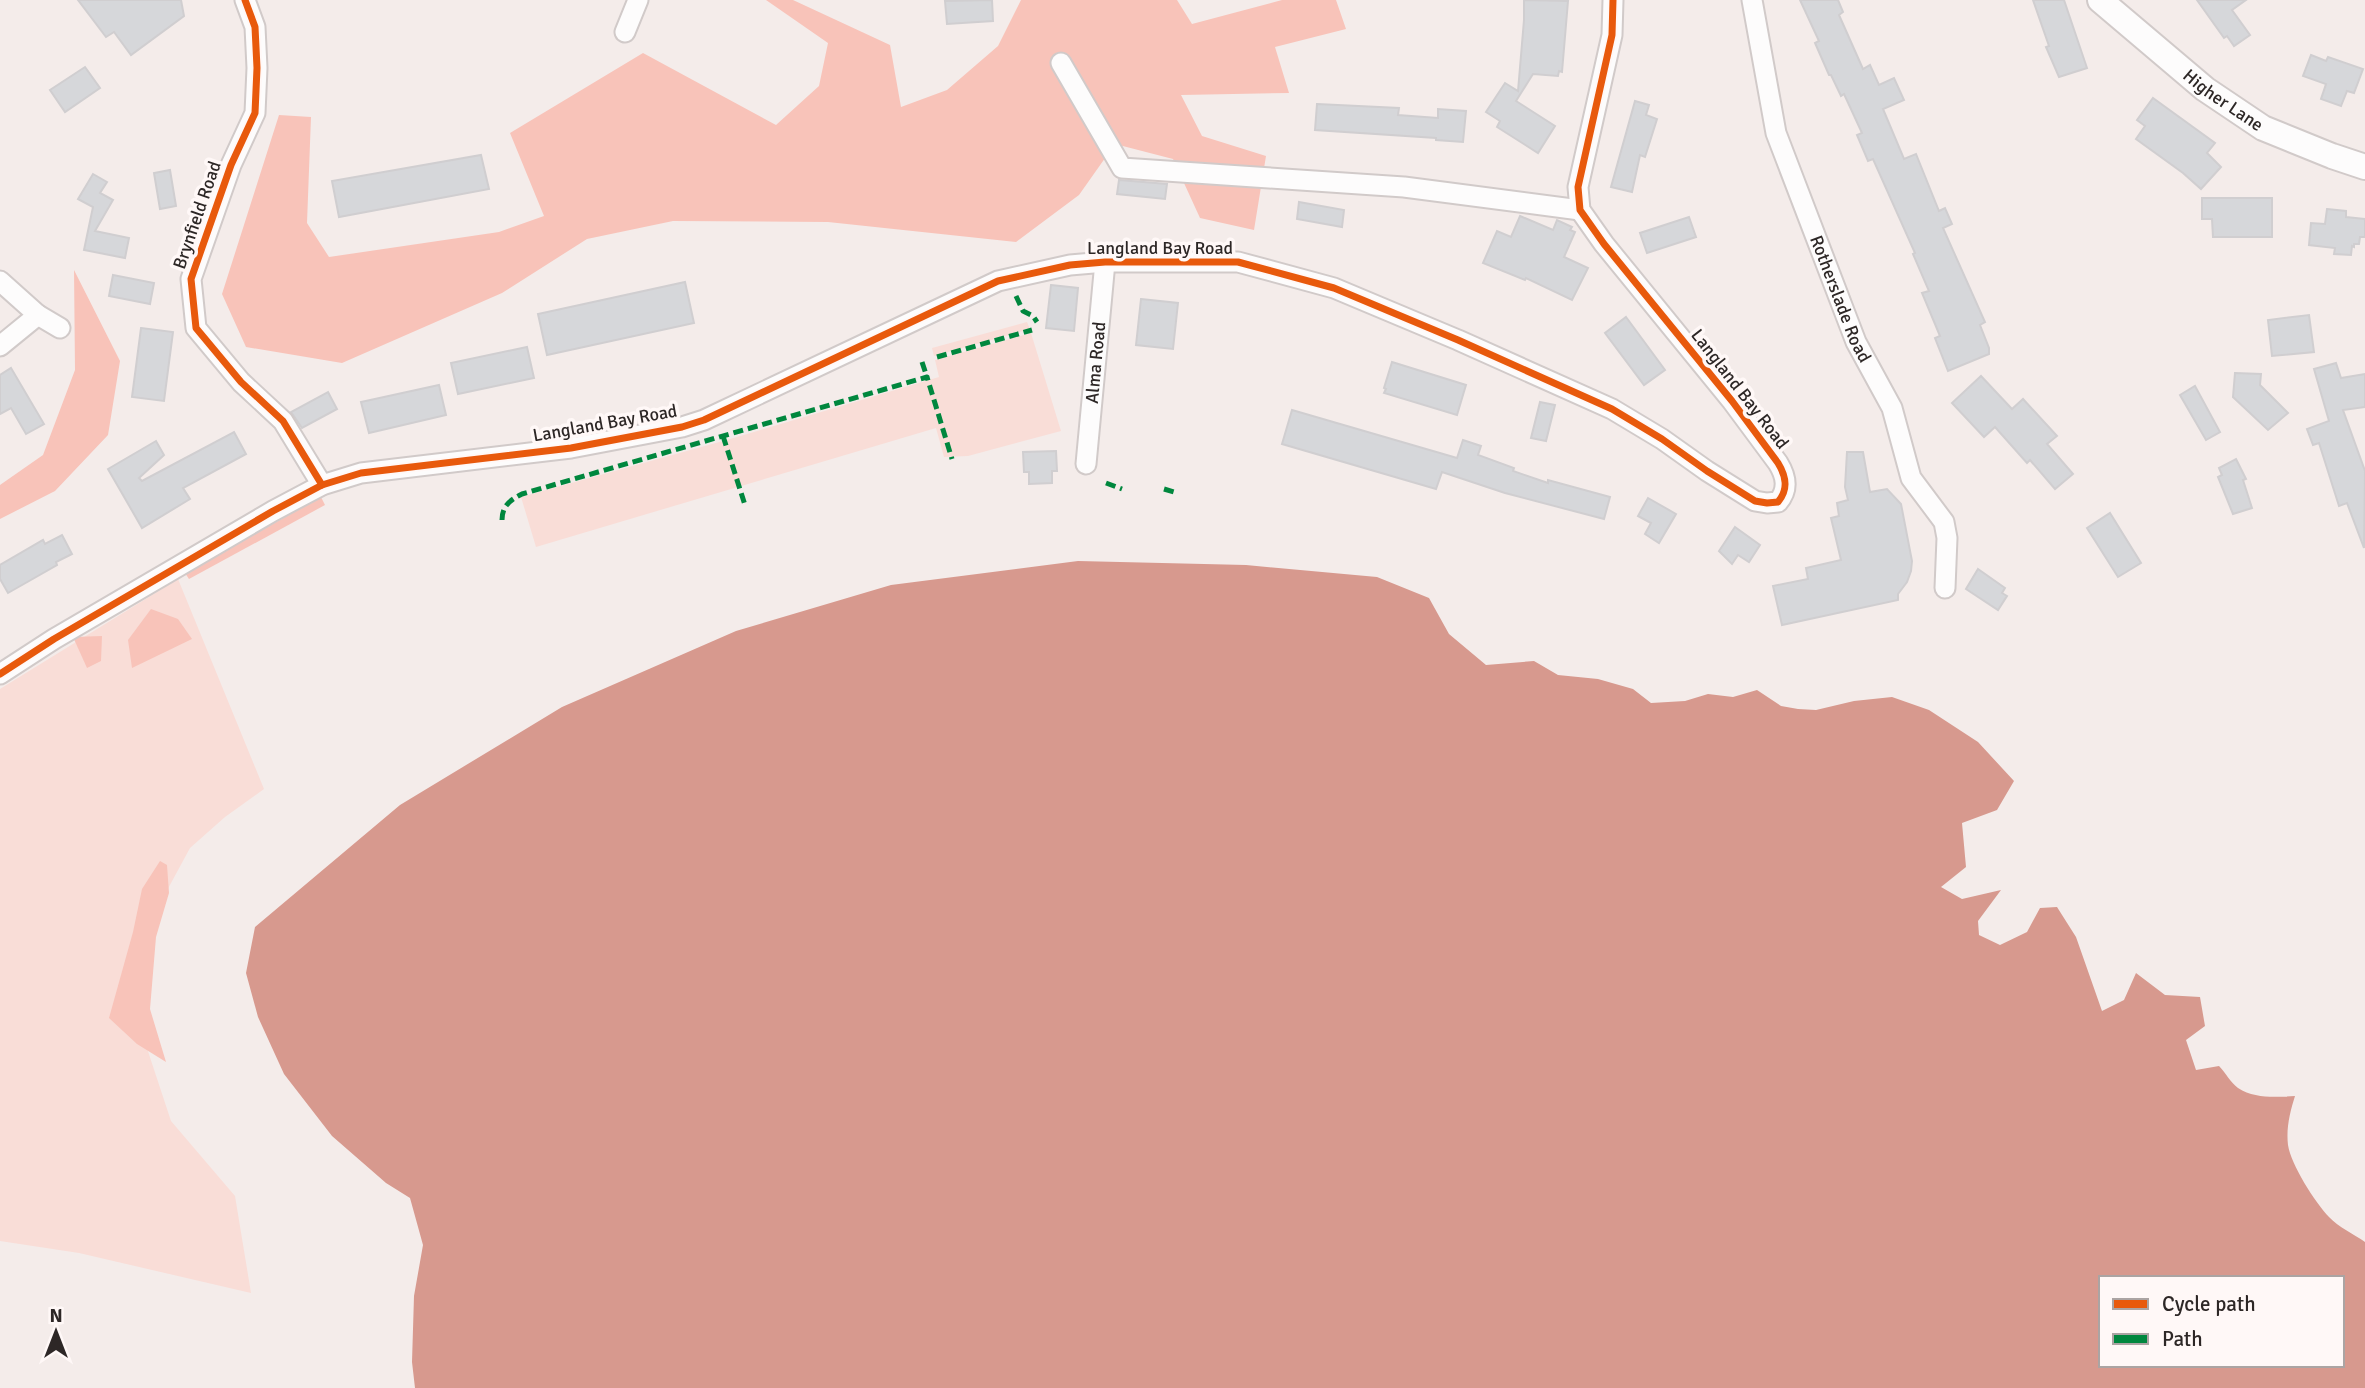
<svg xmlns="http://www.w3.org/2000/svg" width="2365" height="1388" font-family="Signika,sans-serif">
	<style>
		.green { fill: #f9ddd7 }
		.forest { fill: #f8c3b9 }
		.water { fill: #d7998e; fill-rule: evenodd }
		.building { fill: #d6d7da; stroke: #d0ced0; stroke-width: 2 }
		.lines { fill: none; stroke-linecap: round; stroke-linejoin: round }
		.minor-casing { stroke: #d1cac9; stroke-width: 23 }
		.tertiary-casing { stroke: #d1cac9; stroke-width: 28 }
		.minor { stroke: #fdfcfc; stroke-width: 19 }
		.tertiary { stroke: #fdfcfc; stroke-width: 24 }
		.quiet { stroke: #00873e; stroke-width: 5; stroke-dasharray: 10 5; stroke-linecap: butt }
		.cycleway-casing { stroke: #fff8f7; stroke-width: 11 }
		.cycleway { stroke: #e8590c; stroke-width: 7 }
		.labels { text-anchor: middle; stroke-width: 7; stroke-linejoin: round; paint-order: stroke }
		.street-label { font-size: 18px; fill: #2d2726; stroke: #fff8f7 }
	</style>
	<rect width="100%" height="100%" fill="#f4ecea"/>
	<!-- green -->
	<g class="green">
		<path d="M1027,322L1030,329L934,356L932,348Z"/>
		<path d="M1031,333L1061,431L968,456L944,457L936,428L536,547L521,497L730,439L939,377L935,360Z"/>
		<path d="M178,579L264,789L225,817L190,848L145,931L138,1021L171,1121L235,1196L251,1293L79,1253L0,1241V689Z"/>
	</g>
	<!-- forest -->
	<g class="forest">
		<path d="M766,0H793L890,45L901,107L947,90L998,46L1021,0H1177L1192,24L1282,0H1336L1346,29L1275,47L1289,93L1181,95L1202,136L1266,156L1254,230L1200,218L1173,159L1115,144L1079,195L1016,242L828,222L673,221L587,239L502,293L342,363L246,347L222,294L279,115L311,117L307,223L329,257L499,232L544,216L510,133L643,53L776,125L819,86L828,43Z"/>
		<path d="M74,270L120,361L108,435L55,491L0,519V485L43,455L75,370Z"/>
		<path d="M321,497L325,505L189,579L185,573Z"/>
		<path d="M151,609L178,619L192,639L132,668L128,640Z"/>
		<path d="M102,636L101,661L87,668L73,637Z"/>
		<path d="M160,861L167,865L169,893L156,937L150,1009L166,1062L137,1044L109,1018L133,932L142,889Z"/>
	</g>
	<!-- water -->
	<path class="water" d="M1078,561L1246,565L1377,577L1429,598L1449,634L1486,665L1534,661L1558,675L1598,679L1633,689L1651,703L1685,701L1708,694L1733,697L1757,690L1781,706L1798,709L1816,710L1854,701L1892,697L1929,710L1978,742L2014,781L1997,810L1962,823L1966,867L1941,887L1962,899L2001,890L1978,921L1979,935L2000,945L2027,932L2040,908L2057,907L2076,937L2102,1011L2124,1000L2136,973L2165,995L2200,997L2205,1026L2186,1040L2196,1070L2219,1066C2225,1072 2231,1083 2238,1088C2255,1099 2276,1097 2295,1096C2290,1112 2286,1128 2288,1145C2291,1165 2315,1202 2329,1217C2338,1227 2354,1234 2365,1242V1388H415L412,1362L414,1296L423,1245L410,1198L386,1183L332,1136L284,1074L258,1017L246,973L255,927L400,805L562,707L736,631L891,585ZM2101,1278H2342V1365H2101Z"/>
	<!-- building -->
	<g class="building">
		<path d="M78,0H181L184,16L131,55L114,32L106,37Z"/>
		<path d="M992,0L993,21L947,24L945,1Z"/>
		<path d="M1524,0L1568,1L1562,72L1559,71L1558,76L1533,74L1516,101L1555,126L1538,153L1497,127L1500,121L1486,112L1505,83L1518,91L1524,20Z"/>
		<path d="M1800,0H1838L1843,12L1839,15L1863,69L1870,65L1879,85L1894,78L1904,100L1883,109L1904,159L1916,154L1939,211L1945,208L1952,224L1943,228L1985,322L1980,325L1989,348V354L1948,371L1935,338L1940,336L1922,293L1929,291L1913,254L1915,253L1873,159L1868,161L1857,135L1862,133L1844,94L1841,96L1831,75H1829L1815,43L1819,41Z"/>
		<path d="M2033,0H2064L2087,68L2059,77L2046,47L2049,46Z"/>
		<path d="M2197,0H2246L2232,10L2250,35L2234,46L2227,36L2224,38Z"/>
		<path d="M2311,55L2326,61L2328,57L2363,69L2354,93L2347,91L2341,106L2321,99L2326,84L2303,76Z"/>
		<path d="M85,67L100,88L65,112L50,90Z"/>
		<path d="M2153,98L2215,143L2207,153L2221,167L2201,189L2183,173L2136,139L2145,126L2137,120Z"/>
		<path d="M1635,101L1649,105L1646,115L1657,119L1645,157L1640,155L1632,192L1611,187Z"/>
		<path d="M1317,104L1399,108L1398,115L1438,118V109L1466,111L1463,142L1436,140V138L1315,130Z"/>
		<path d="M481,155L489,189L339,217L332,181Z"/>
		<path d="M170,170L176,206L160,209L154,173Z"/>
		<path d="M93,174L107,182L100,193L113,200L95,231L129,238L125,258L84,250L93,207L78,199Z"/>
		<path d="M1119,180L1167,184L1165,199L1117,194Z"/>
		<path d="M2202,198H2272V237H2213L2212,219H2202Z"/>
		<path d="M1299,202L1344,210L1342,227L1297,219Z"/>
		<path d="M2327,209L2346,211V217L2365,219V237H2360L2359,244H2354V247L2352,246L2351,255L2334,254L2335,248L2309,245L2311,223L2325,224Z"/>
		<path d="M1520,216L1553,230L1557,220L1572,227L1570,230L1575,232L1564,257L1588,268L1572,300L1526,278L1525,280L1483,263L1497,231L1511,237Z"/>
		<path d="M1689,217L1696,237L1647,253L1640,233Z"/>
		<path d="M113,275L154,283L150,304L109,296Z"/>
		<path d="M685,282L694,323L547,355L538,314Z"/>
		<path d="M1051,285L1078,288L1074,331L1046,328Z"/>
		<path d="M1141,299L1178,303L1173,349L1136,345Z"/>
		<path d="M2309,315L2314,352L2272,356L2268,320Z"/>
		<path d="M1626,317L1665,370L1644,385L1605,333Z"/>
		<path d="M141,328L173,332L164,401L132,397Z"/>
		<path d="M527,347L534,378L458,394L451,363Z"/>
		<path d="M1392,362L1466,385L1457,415L1384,393L1386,389L1384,388Z"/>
		<path d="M2336,363L2341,378L2365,374V407L2343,410L2365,471L2364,548L2347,503L2339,506L2319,443L2313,445L2307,429L2329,421L2314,369Z"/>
		<path d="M11,368L44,424L26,434L11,408L0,414V375Z"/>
		<path d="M2235,373L2261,374L2260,385L2288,413L2268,430L2233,397Z"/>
		<path d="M1981,376L2012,409L2023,399L2057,436L2047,444L2073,474L2055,489L2030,460L2027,463L1995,427L1984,437L1952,403Z"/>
		<path d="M439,385L446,415L369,433L361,402Z"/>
		<path d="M2195,386L2220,432L2206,440L2180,395Z"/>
		<path d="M328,392L337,409L302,428L291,412Z"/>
		<path d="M1540,402L1555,405L1546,441L1531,438Z"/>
		<path d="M1292,410L1457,458L1463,440L1481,446L1478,455L1514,468L1513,471L1548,483V480L1610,497L1604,519L1505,493L1442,472L1436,489L1282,444Z"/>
		<path d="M234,432L246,454L183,488L190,499L142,528L108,469L156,441L164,455L139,478L142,481Z"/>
		<path d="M1056,451L1057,471H1052V483L1029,484V472H1024L1023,452Z"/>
		<path d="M1847,452H1863L1870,492L1887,489L1901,504L1912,561L1911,571L1907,582L1898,594V600L1782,625L1773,586L1808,579L1806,568L1841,560L1831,518L1839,516L1837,503L1848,500L1845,487Z"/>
		<path d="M2236,459L2246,479L2243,480L2252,508L2233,514L2218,477L2222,475L2219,468Z"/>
		<path d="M1648,498L1676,514L1659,543L1645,534L1651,523L1638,516Z"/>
		<path d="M2110,513L2141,563L2118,577L2087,528Z"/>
		<path d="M1735,527L1760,545L1749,562L1738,555L1732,564L1719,551Z"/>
		<path d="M62,535L72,554L56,562L57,565L8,593L0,579V565L43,540L45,544Z"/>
		<path d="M1978,569L2005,588L2002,593L2007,596L1998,610L1966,589Z"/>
	</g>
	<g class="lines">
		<!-- minor casing -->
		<g class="minor-casing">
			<g id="minor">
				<path d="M245,0L255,27L257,68L255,113L231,165L191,279L196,328L241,382L283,421L322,485"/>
				<path id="s1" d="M1752,0L1776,133L1856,342L1892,408L1911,478L1944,522L1947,538L1945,588"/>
				<path d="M625,32L638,0"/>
				<path d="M1061,63L1122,168L1404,187L1580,210"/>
				<path d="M0,281L38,315L60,328"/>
				<path d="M0,346L38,315"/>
				<path id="s2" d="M1086,464L1105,262"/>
				<path d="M0,674L54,639L273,511L322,485L361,473L571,448L682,427L704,420L998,281L1070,265L1105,262H1238L1334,288L1458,340L1612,409L1662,439L1707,471L1755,501L1767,503L1778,502C1789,489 1786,476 1778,463L1732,401L1604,244L1580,210L1578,187L1612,35L1613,0"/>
			</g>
		</g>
		<!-- tertiary casing -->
		<g class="tertiary-casing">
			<g id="tertiary">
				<path id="s3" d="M2100,0L2205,89L2263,128L2332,156L2365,167"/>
			</g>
		</g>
		<!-- minor -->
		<use href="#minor" class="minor"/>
		<!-- tertiary -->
		<use href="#tertiary" class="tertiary"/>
		<!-- quiet -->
		<g class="quiet">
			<path d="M1016,296L1023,311L1033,316L1037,322"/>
			<path d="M937,357L1032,330"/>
			<path d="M922,362L927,377"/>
			<path d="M723,436L745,505"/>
			<path d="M1106,483L1122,489"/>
			<path d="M1164,489L1174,492"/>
			<path d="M502,520C502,506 510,500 522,494L927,377L952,459"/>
		</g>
		<!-- cycleway casing -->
		<g class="cycleway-casing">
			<g id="cycleway">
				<path d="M245,0L255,27L257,68L255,113L231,165L191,279L196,328L241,382L283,421L322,485"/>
				<path d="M0,674L54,639L273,511L322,485L361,473L571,448L682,427L704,420L998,281L1070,265L1105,262H1238L1334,288L1458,340L1612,409L1662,439L1707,471L1755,501L1767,503L1778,502C1789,489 1786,476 1778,463L1732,401L1604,244L1580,210L1578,187L1612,35L1613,0"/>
			</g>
		</g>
		<!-- cycleway -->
		<use href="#cycleway" class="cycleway"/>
	</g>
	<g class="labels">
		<!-- street labels -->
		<g class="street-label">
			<text dy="6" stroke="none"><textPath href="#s3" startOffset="159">Higher Lane</textPath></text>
			<text transform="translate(197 215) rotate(-71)" y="6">Brynfield Road</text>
			<text x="1160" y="254">Langland Bay Road</text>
			<text dy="6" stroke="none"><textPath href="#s1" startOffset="313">Rotherslade Road</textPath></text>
			<text dy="6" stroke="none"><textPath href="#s2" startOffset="102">Alma Road</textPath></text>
			<text transform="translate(1740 389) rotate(52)" y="6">Langland Bay Road</text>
			<text transform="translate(605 423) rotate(-10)" y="6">Langland Bay Road</text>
		</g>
	</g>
	<!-- legend -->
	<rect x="2099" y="1276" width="245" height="91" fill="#fff8f7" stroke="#aba4a3" stroke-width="2"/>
	<rect x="2113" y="1299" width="35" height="10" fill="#e8590c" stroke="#aba4a3" stroke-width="2"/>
	<text x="2162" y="1311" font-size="21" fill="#2d2726">Cycle path</text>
	<rect x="2113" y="1334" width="35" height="10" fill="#00873e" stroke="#aba4a3" stroke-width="2"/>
	<text x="2162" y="1346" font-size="21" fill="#2d2726">Path</text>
	<!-- north arrow -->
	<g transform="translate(56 1332)" stroke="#fff8f7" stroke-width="5" paint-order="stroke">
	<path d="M0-5L12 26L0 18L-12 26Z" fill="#2d2726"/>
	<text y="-10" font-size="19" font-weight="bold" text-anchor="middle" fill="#2d2726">N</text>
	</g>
</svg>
